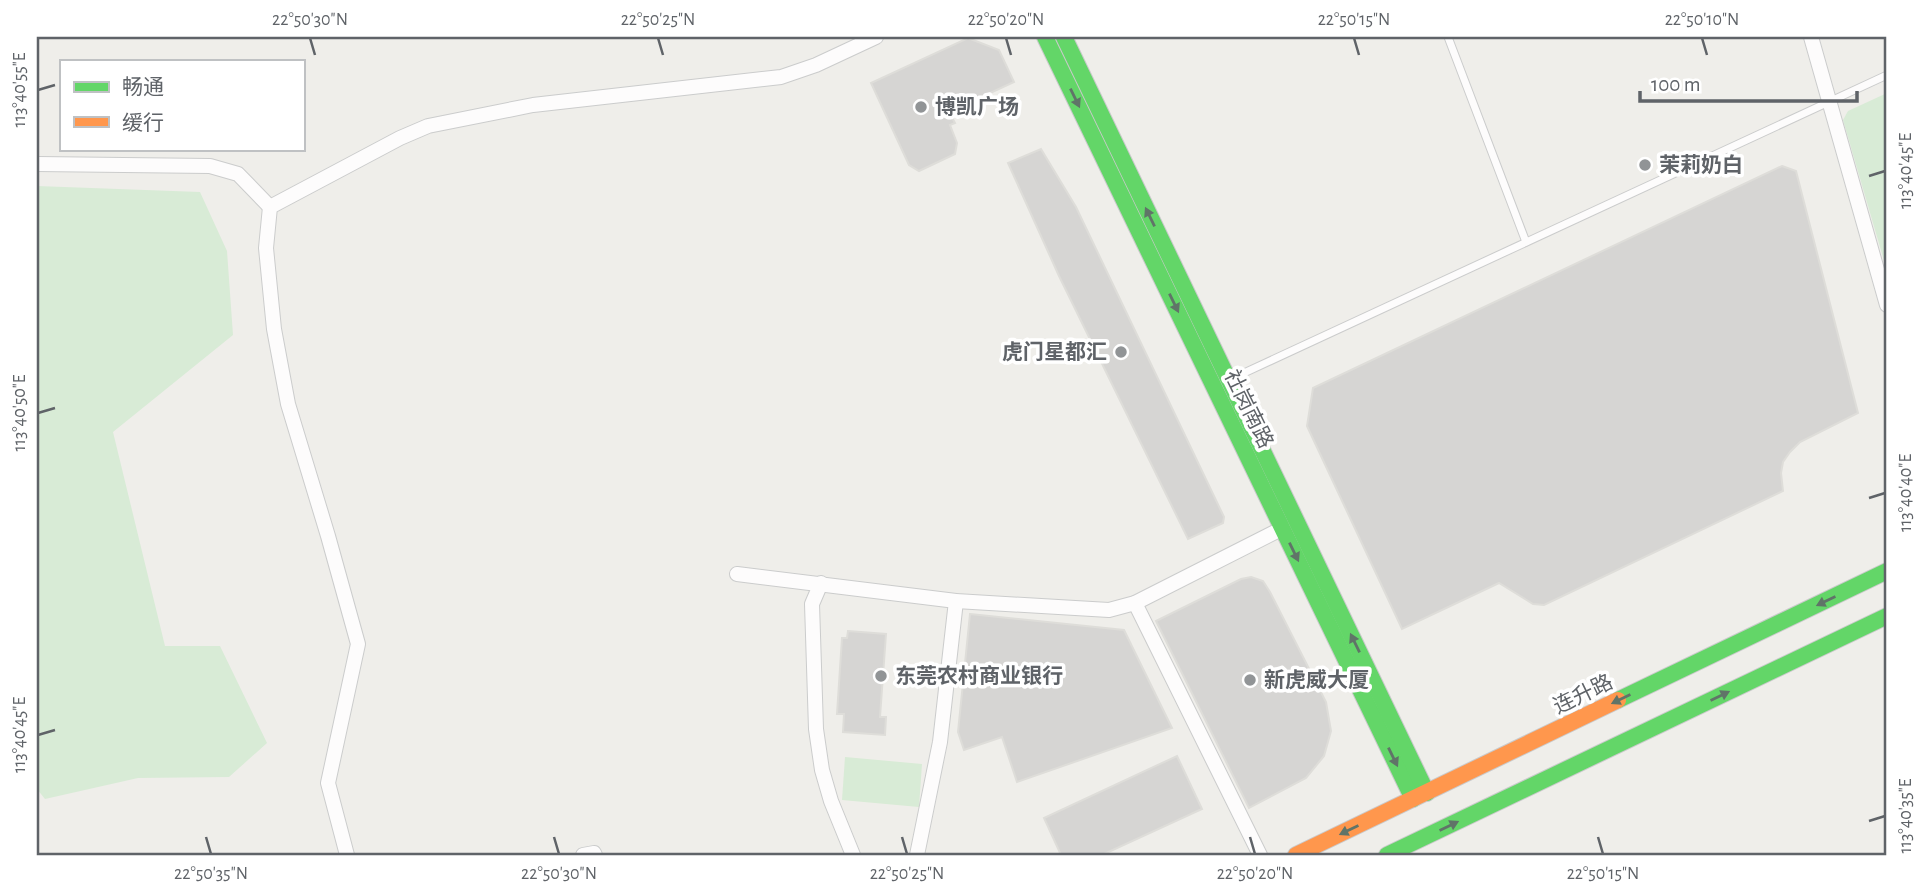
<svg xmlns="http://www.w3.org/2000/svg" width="1924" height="892" font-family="'Alegreya Sans','Noto Sans SC',sans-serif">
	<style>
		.green { fill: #d8ebd6 }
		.building { fill: #d6d5d3; stroke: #deddd9; stroke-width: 2 }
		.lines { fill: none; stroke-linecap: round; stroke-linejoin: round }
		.lane-casing { stroke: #cbcccc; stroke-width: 9 }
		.street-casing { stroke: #cbcccc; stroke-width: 16 }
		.fast-casing { stroke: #cacacb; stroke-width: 18 }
		.slow-casing { stroke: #cacacb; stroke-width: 18 }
		.lane { stroke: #fdfcfc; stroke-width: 7 }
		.street { stroke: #fdfcfc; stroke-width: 14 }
		.fast { stroke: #63d668; stroke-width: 16 }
		.slow { stroke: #ff974d; stroke-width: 16 }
		.oneway { fill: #607468 }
		.ticks { fill: none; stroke: #5f6368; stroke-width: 2.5 }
		.poi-dot { fill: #919496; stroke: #fff; stroke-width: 2.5 }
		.labels { text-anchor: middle; stroke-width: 7; stroke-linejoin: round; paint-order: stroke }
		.poi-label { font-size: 21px; font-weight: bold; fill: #5f6368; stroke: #fff; text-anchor: start }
		.street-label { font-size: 21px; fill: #5f6368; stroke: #fff }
		.neatline { fill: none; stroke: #5f6368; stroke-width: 2.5 }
		.ticks-label { font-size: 18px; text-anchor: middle; fill: #5f6368 }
	</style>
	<rect width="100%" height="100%" fill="#efeeea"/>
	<!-- green -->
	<g class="green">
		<path d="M1887,93V271L1843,120L1848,111Z"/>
		<path d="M37,186L200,192L227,251L233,335L113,432L165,646H220L267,743L229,777L138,778L45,799L37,789Z"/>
		<path d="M845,757L922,764L919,807L842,800Z"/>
	</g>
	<!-- building -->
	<g class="building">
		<path d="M968,38L999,50L1014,82L949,112L955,123L950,125L957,143L955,154L919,171L909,165L871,83Z"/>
		<path d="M1041,149L1076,207L1224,517L1223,523L1188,539L1059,276L1008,163Z"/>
		<path d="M1782,166L1796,171L1858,413L1800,442L1790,452L1783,462L1781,473L1783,491L1544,605L1533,604L1499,583L1402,629L1307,426L1313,388Z"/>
		<path d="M1251,577L1263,581L1270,592L1326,702L1331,731L1324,756L1306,778L1249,808L1156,621L1241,579Z"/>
		<path d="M970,614L1124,630L1172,728L1017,782L1002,737L964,750L958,732Z"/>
		<path d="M848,631L886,634L880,717H886L885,735L843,732L844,714H837L842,638H847Z"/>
		<path d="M1177,756L1202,809L1102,855H1061L1044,818Z"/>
	</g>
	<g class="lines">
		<!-- lane casing -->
		<g class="lane-casing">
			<g id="lane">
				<path d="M1448,37L1526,242"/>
				<path d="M1231,379L1887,75"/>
			</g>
		</g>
		<!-- street casing -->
		<g class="street-casing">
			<g id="street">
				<path d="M1811,37L1887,305"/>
				<path d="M37,164L210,166L238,174L270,207"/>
				<path d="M737,574L956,601L1109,610L1135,603L1283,528"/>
				<path d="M821,583L812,604L816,729L822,770L831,801L853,855"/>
				<path d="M1135,603L1260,855"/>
				<path d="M347,855L328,783L358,644L328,536L288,404L274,329L266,248L270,207L400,138L428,126L533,105L781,77L816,65L876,37"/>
				<path d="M583,855L594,853L595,855"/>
				<path d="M917,855L940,742L956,601"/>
			</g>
		</g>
		<!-- fast casing -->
		<g class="fast-casing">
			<g id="fast">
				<path d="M1045,37L1413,799"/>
				<path d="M1064,37L1427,793"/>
				<path d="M1618,700L1887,571"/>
				<path d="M1387,855L1887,616"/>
			</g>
		</g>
		<!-- slow casing -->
		<g class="slow-casing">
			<path id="slow" d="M1296,855L1618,700"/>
		</g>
		<!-- lane -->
		<use href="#lane" class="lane"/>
		<!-- street -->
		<use href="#street" class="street"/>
		<!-- fast -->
		<use href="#fast" class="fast"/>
		<!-- slow -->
		<use href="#slow" class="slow"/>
	</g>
	<!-- one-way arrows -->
	<defs><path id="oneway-solid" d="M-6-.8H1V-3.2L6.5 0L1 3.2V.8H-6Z" transform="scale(1.75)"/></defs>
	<g class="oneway">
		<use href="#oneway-solid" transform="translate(1075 98) rotate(64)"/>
		<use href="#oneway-solid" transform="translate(1150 217) rotate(-116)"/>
		<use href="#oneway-solid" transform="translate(1174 303) rotate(64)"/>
		<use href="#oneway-solid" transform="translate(1294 552) rotate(64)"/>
		<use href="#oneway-solid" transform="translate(1826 601) rotate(154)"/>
		<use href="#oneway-solid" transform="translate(1355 643) rotate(-116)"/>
		<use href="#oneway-solid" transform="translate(1720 696) rotate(-26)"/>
		<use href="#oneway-solid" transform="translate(1621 699) rotate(154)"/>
		<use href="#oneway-solid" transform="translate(1393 757) rotate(64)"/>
		<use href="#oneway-solid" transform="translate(1449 826) rotate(-26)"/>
		<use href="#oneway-solid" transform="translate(1349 830) rotate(154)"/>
	</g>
	<!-- ticks -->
	<path class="ticks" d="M310,38L315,55M658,38L663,55M1006,38L1011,55M1354,38L1359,55M1702,38L1707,55M38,90L55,85M1869,176L1885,171M38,413L55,408M1869,498L1885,493M38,735L55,730M1869,821L1885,816M206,837L211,854M554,837L559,854M902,837L907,854M1250,837L1255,854M1598,837L1603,854"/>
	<!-- markers -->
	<g class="poi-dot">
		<circle cx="921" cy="107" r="7"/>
		<circle cx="1645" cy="165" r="7"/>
		<circle cx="1121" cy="352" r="7"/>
		<circle cx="881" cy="676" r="7"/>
		<circle cx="1250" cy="680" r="7"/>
	</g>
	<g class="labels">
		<!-- poi labels -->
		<g class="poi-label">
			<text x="935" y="114">博凯广场</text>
			<text x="1659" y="172">茉莉奶白</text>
			<text x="1107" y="359" text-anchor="end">虎门星都汇</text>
			<text x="895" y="683">东莞农村商业银行</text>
			<text x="1264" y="687">新虎威大厦</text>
		</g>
		<!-- street labels -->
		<g class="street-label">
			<text transform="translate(1249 409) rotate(64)" y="7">社岗南路</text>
			<text transform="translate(1583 694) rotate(-26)" y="7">连升路</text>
		</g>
	</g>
	<!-- border -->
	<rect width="1924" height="892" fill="none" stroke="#ffffff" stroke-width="77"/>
	<!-- legend -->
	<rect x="60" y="60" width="245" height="91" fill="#ffffff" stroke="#bfc1c3" stroke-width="2"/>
	<rect x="74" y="82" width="35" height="10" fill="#63d668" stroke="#bfc1c3" stroke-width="2"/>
	<text x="122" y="94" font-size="21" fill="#5f6368">畅通</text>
	<rect x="74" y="117" width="35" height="10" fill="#ff974d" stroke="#bfc1c3" stroke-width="2"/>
	<text x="122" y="130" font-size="21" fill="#5f6368">缓行</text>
	<!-- scale -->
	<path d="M1640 91v10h217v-10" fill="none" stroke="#5f6368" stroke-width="3.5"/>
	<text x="1651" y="91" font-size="21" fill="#5f6368" stroke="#ffffff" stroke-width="5" paint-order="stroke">100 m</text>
	<rect x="38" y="38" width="1847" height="816" class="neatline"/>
	<g class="ticks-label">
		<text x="310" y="25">22°50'30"N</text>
		<text x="658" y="25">22°50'25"N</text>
		<text x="1006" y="25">22°50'20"N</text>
		<text x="1354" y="25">22°50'15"N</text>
		<text x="1702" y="25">22°50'10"N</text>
		<text transform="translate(19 90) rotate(-90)" y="6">113°40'55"E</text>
		<text transform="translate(1905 171) rotate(-90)" y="6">113°40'45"E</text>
		<text transform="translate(19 413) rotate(-90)" y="6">113°40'50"E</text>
		<text transform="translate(1905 493) rotate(-90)" y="6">113°40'40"E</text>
		<text transform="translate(19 735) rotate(-90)" y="6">113°40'45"E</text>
		<text transform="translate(1905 816) rotate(-90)" y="6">113°40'35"E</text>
		<text x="211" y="879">22°50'35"N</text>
		<text x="559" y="879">22°50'30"N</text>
		<text x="907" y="879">22°50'25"N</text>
		<text x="1255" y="879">22°50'20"N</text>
		<text x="1603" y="879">22°50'15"N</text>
	</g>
</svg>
